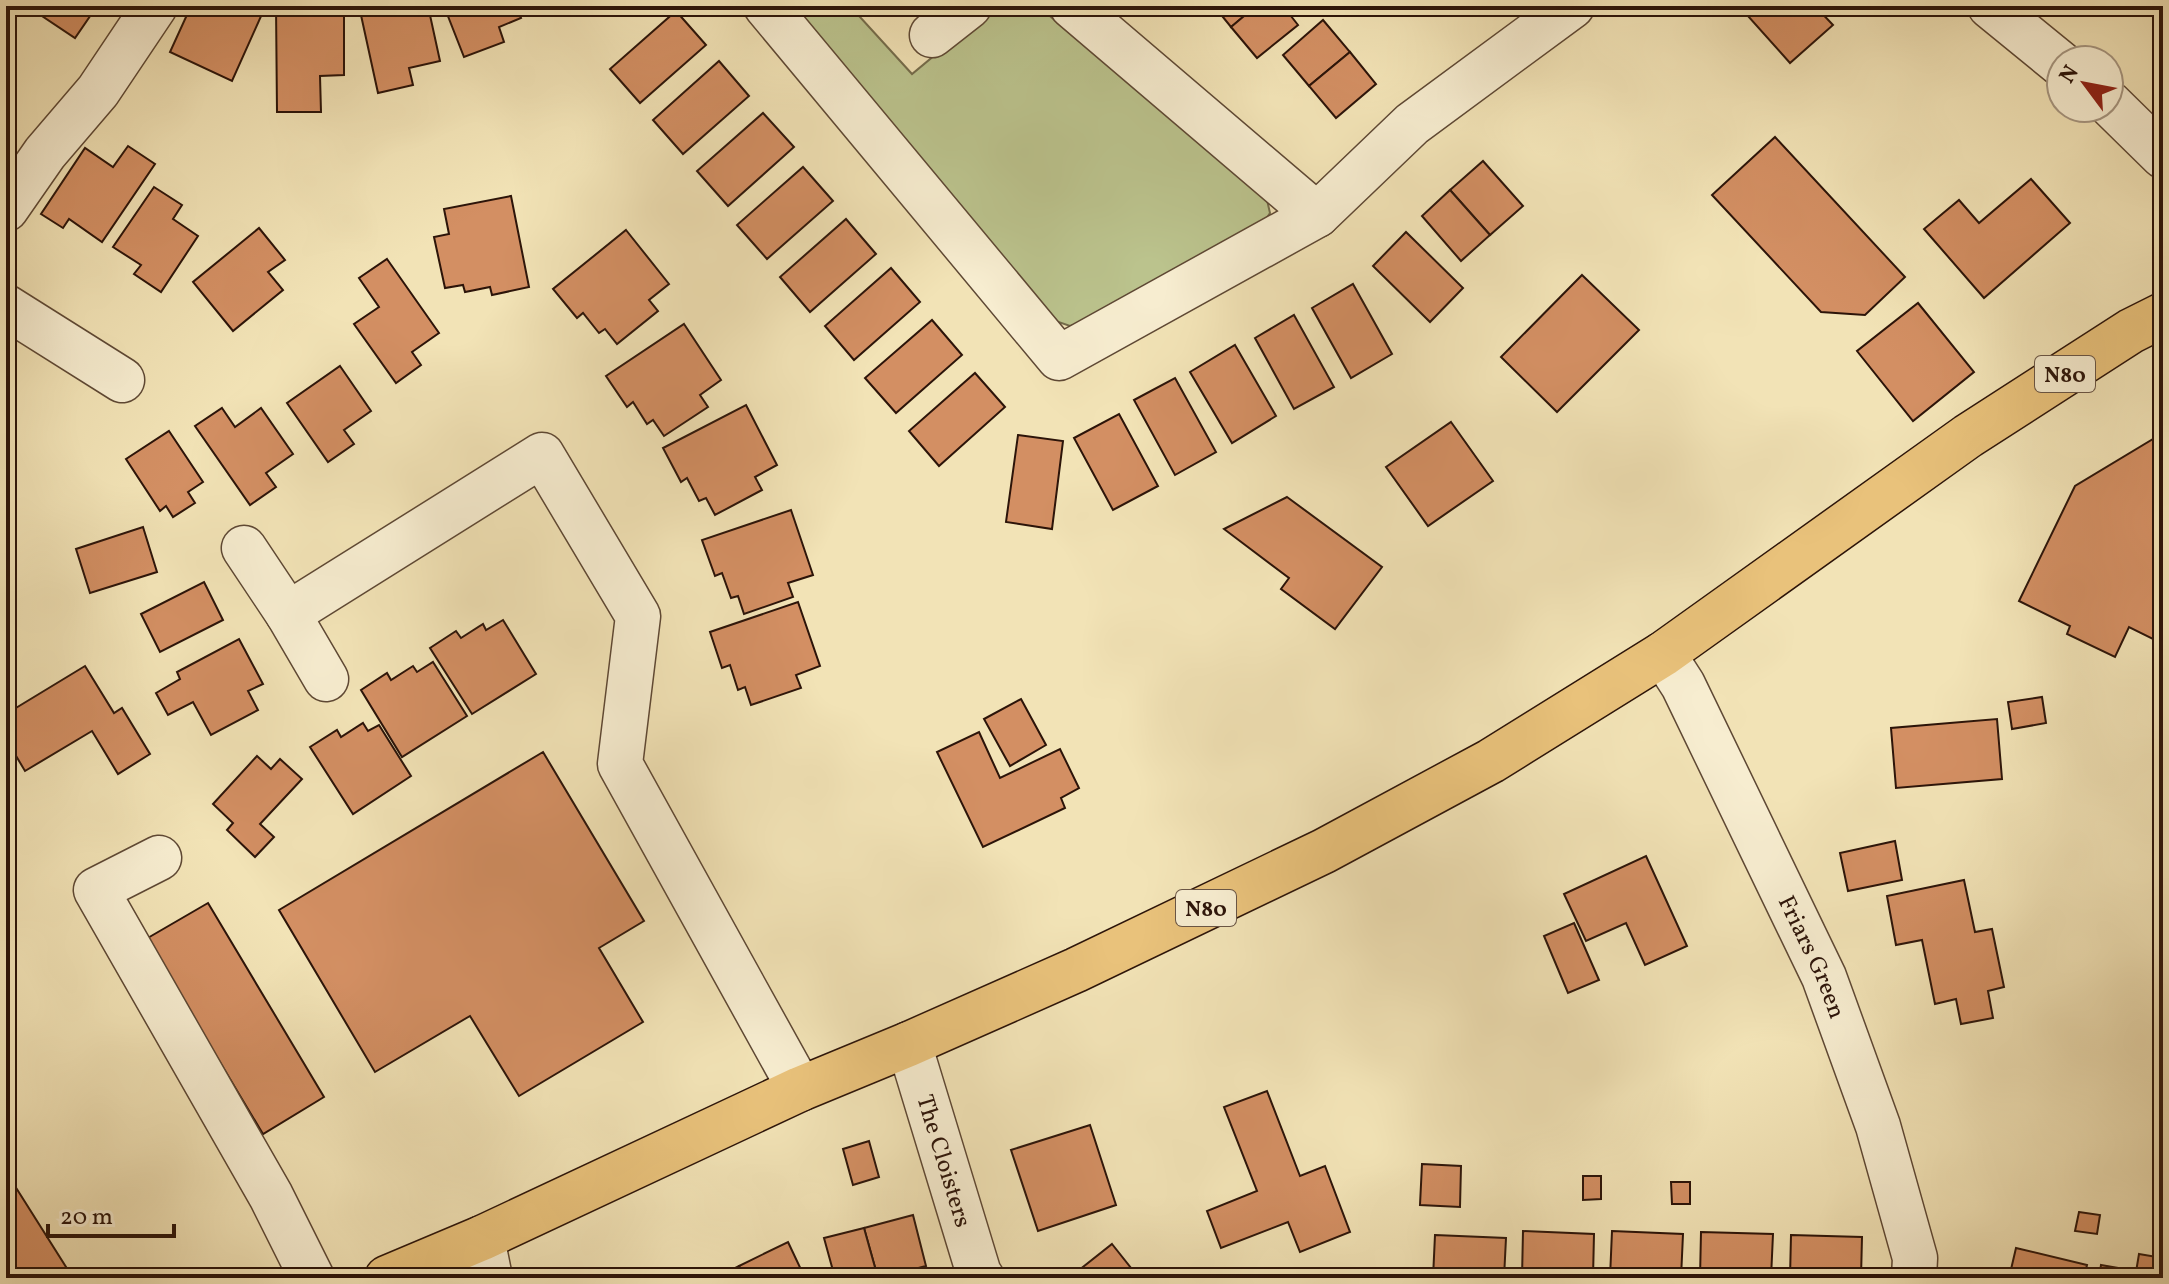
<svg xmlns="http://www.w3.org/2000/svg" width="2169" height="1284" font-family="Vollkorn,serif">
	<style>
		.green { fill: #bbc38d; stroke: #746c4b; stroke-width: 2 }
		.building { fill: #d38f63; stroke: #2c1409; stroke-width: 2 }
		.lines { fill: none; stroke-linecap: round; stroke-linejoin: round }
		.minor-casing { stroke: #5e4834; stroke-width: 47 }
		.major-casing { stroke: #2c1409; stroke-width: 47 }
		.minor { stroke: #f7edd0; stroke-width: 44 }
		.major { stroke: #e9c27b; stroke-width: 44 }
		.labels { text-anchor: middle; stroke-width: 7; stroke-linejoin: round; paint-order: stroke }
		.shield { fill: #f7edd0; stroke: #695545; stroke-width: 2 }
		.shield-label { font-size: 22px; font-weight: bold; fill: #2c1409 }
		.street-label { font-size: 24px; fill: #2c1409; stroke: #f7edd0 }
	</style>
	<rect width="100%" height="100%" fill="#f2e3b6"/>
	<filter id="stains"><feTurbulence type="fractalNoise" baseFrequency=".0025" numOctaves="4"/><feColorMatrix values="0 0 0 0 .2 0 0 0 0 .09 0 0 0 0 .02 0 0 0 .5 -.17"/></filter>
	<radialGradient id="worn" r=".72"><stop offset=".6" stop-color="#630" stop-opacity="0"/><stop offset="1" stop-color="#630" stop-opacity=".3"/></radialGradient>
	<!-- green -->
	<path class="green" d="M793,6H850L912,74L994,6H1038L1267,200L1270,213L1258,231L1096,319L1070,326L1044,317Z"/>
	<!-- building -->
	<g class="building">
		<path d="M27,6H97L75,38Z"/>
		<path d="M191,6H244L262,14L232,81L170,52Z"/>
		<path d="M276,6H344V75L320,76L321,112H277Z"/>
		<path d="M359,6H428L440,61L409,68L413,85L378,93Z"/>
		<path d="M444,6H516L521,18L499,27L504,42L464,57Z"/>
		<path d="M1214,6H1256L1231,27Z"/>
		<path d="M1256,6H1283L1298,25L1257,58L1231,27Z"/>
		<path d="M1739,6H1815L1833,25L1790,63Z"/>
		<path d="M676,11L706,45L640,103L610,69Z"/>
		<path d="M1323,20L1350,52L1309,86L1283,55Z"/>
		<path d="M1350,52L1376,84L1336,118L1309,86Z"/>
		<path d="M719,61L749,96L683,154L653,120Z"/>
		<path d="M763,113L794,147L728,206L697,171Z"/>
		<path d="M1775,137L1905,277L1865,315L1821,312L1712,195Z"/>
		<path d="M128,146L155,164L102,242L69,219L63,228L41,214L85,148L113,167Z"/>
		<path d="M1483,161L1523,206L1490,235L1450,190Z"/>
		<path d="M803,167L833,201L767,259L737,225Z"/>
		<path d="M2031,179L2070,223L1984,298L1924,229L1959,200L1979,223Z"/>
		<path d="M154,187L182,205L173,219L198,236L161,292L134,274L141,265L113,247Z"/>
		<path d="M1450,190L1490,235L1461,261L1422,216Z"/>
		<path d="M511,196L529,287L492,295L490,287L465,292L463,285L445,288L434,237L449,234L444,209Z"/>
		<path d="M846,219L876,254L810,312L780,277Z"/>
		<path d="M259,228L285,260L268,272L283,290L233,331L193,282Z"/>
		<path d="M626,230L669,284L649,300L658,311L617,344L605,329L599,333L583,313L577,318L553,289Z"/>
		<path d="M1406,232L1463,288L1430,322L1373,266Z"/>
		<path d="M387,259L439,333L412,352L421,365L396,383L354,324L379,307L359,278Z"/>
		<path d="M891,268L920,302L854,360L825,326Z"/>
		<path d="M1582,275L1639,330L1557,412L1501,357Z"/>
		<path d="M1353,284L1392,354L1351,378L1312,308Z"/>
		<path d="M1918,303L1974,372L1913,421L1857,351Z"/>
		<path d="M1294,315L1334,387L1294,409L1255,338Z"/>
		<path d="M932,320L962,355L896,413L865,378Z"/>
		<path d="M684,324L721,380L700,395L708,407L664,436L653,420L647,424L633,402L627,407L606,376Z"/>
		<path d="M1235,345L1276,416L1232,443L1190,372Z"/>
		<path d="M340,366L371,411L344,430L354,444L328,462L287,403Z"/>
		<path d="M975,373L1005,407L939,466L909,431Z"/>
		<path d="M1175,378L1216,452L1175,475L1134,400Z"/>
		<path d="M746,405L777,465L755,477L762,490L715,515L706,498L699,501L687,478L681,482L663,448Z"/>
		<path d="M222,408L235,427L261,408L293,454L266,473L276,487L250,505L195,426Z"/>
		<path d="M1119,414L1158,486L1113,510L1074,438Z"/>
		<path d="M1451,422L1493,481L1428,526L1386,467Z"/>
		<path d="M169,431L203,482L188,492L195,503L173,517L166,506L160,511L126,459Z"/>
		<path d="M2163,433V644L2129,627L2115,657L2067,634L2070,626L2019,601L2075,486Z"/>
		<path d="M1018,435L1063,441L1052,529L1006,522Z"/>
		<path d="M1287,497L1382,567L1335,629L1281,589L1289,578L1224,529Z"/>
		<path d="M791,510L813,575L788,583L793,597L744,614L738,596L731,598L722,573L715,576L702,540Z"/>
		<path d="M143,527L157,572L90,593L76,549Z"/>
		<path d="M204,582L223,620L160,652L141,614Z"/>
		<path d="M798,602L820,666L796,675L801,688L751,705L745,687L738,690L730,665L722,668L710,632Z"/>
		<path d="M503,620L536,674L472,714L430,648L456,631L461,638L483,624L486,630Z"/>
		<path d="M239,639L263,684L248,691L258,710L211,735L193,702L168,715L156,693L180,679L177,672Z"/>
		<path d="M433,662L467,716L402,757L361,690L387,673L391,680L413,666L417,672Z"/>
		<path d="M85,666L114,713L122,708L150,754L118,774L92,731L25,771L6,739V714Z"/>
		<path d="M2042,697L2046,723L2012,729L2008,702Z"/>
		<path d="M1021,699L1046,745L1010,766L984,719Z"/>
		<path d="M1997,719L2002,779L1896,788L1891,728Z"/>
		<path d="M363,723L368,731L379,725L411,776L353,814L310,747L337,730L341,737Z"/>
		<path d="M979,732L1000,778L1060,749L1079,788L1061,798L1065,808L983,847L937,752Z"/>
		<path d="M543,752L644,921L599,948L643,1022L519,1096L470,1016L375,1072L279,910Z"/>
		<path d="M257,756L271,769L280,759L302,779L260,824L274,837L255,857L227,830L233,823L213,804Z"/>
		<path d="M1895,841L1902,880L1848,891L1840,853Z"/>
		<path d="M1646,856L1687,946L1645,965L1626,923L1586,941L1564,894Z"/>
		<path d="M1964,880L1975,932L1992,929L2004,987L1988,991L1993,1018L1961,1024L1956,999L1935,1004L1922,940L1896,945L1887,896Z"/>
		<path d="M208,903L324,1097L263,1134L146,939Z"/>
		<path d="M1574,923L1599,980L1568,993L1544,936Z"/>
		<path d="M1267,1091L1300,1176L1325,1166L1350,1232L1300,1252L1288,1222L1221,1248L1207,1211L1257,1191L1224,1107Z"/>
		<path d="M1090,1125L1116,1205L1038,1231L1011,1150Z"/>
		<path d="M869,1141L879,1177L853,1185L843,1149Z"/>
		<path d="M1422,1164L1461,1166L1460,1207L1420,1205Z"/>
		<path d="M8,1175L73,1278H10L6,1272V1176Z"/>
		<path d="M1583,1176H1601V1199L1583,1200Z"/>
		<path d="M1671,1182H1690V1204H1672Z"/>
		<path d="M2079,1212L2100,1215L2097,1234L2075,1231Z"/>
		<path d="M913,1215L926,1266L899,1273L900,1278H878L864,1228Z"/>
		<path d="M864,1228L878,1278H835L824,1238Z"/>
		<path d="M1523,1231L1594,1234L1593,1278H1522Z"/>
		<path d="M1612,1231L1683,1234L1681,1278H1610Z"/>
		<path d="M1701,1232L1773,1234L1771,1278H1700Z"/>
		<path d="M1435,1235L1506,1238L1504,1278H1433Z"/>
		<path d="M1791,1235L1862,1237L1861,1278H1790Z"/>
		<path d="M788,1242L805,1278H744L739,1266Z"/>
		<path d="M1112,1244L1139,1278H1069Z"/>
		<path d="M2016,1248L2087,1265L2084,1278H2009Z"/>
		<path d="M2139,1254L2163,1258V1278H2135Z"/>
		<path d="M2101,1265L2136,1271L2135,1278H2099Z"/>
		<path d="M739,1266L744,1278H714Z"/>
	</g>
	<g class="lines">
		<!-- minor casing -->
		<g class="minor-casing">
			<g id="minor">
				<path d="M766,6L1059,358L1317,215L1412,124L1572,6"/>
				<path d="M1072,6L1317,215"/>
				<path d="M1990,6L2061,64"/>
				<path d="M932,35L969,6"/>
				<path d="M2109,103L2163,156"/>
				<path d="M6,209L45,153L98,91L155,6"/>
				<path d="M6,307L122,380"/>
				<path d="M244,548L288,614"/>
				<path id="s1" d="M1663,654L1683,685L1824,977L1878,1126L1915,1258L1914,1278"/>
				<path d="M326,679L288,614L542,455L638,616L620,764L800,1089"/>
				<path d="M159,858L96,890L271,1196L312,1278"/>
				<path id="s2" d="M909,1044L979,1274L982,1278"/>
				<path d="M482,1238L490,1278"/>
			</g>
		</g>
		<!-- major casing -->
		<g class="major-casing">
			<path id="major" d="M387,1278L482,1238L800,1089L909,1044L1076,970L1324,851L1491,761L1663,654L1968,436L2131,331L2163,315"/>
		</g>
		<!-- minor -->
		<use href="#minor" class="minor"/>
		<!-- major -->
		<use href="#major" class="major"/>
	</g>
	<g class="labels">
		<!-- shield labels -->
		<g class="shield">
			<rect x="2035" y="356" width="60" height="36" rx="6"/>
			<rect x="1176" y="890" width="60" height="36" rx="6"/>
		</g>
		<g class="shield-label">
			<text x="2065" y="382">N80</text>
			<text x="1206" y="916">N80</text>
		</g>
		<!-- street labels -->
		<g class="street-label">
			<text dy="8" stroke="none"><textPath href="#s1" startOffset="338">Friars Green</textPath></text>
			<text dy="8" stroke="none"><textPath href="#s2" startOffset="122">The Cloisters</textPath></text>
		</g>
	</g>
	<!-- margin -->
	<rect width="2169" height="1284" fill="none" stroke="#f2e3b6" stroke-width="32"/>
	<rect x="8" y="8" width="2153" height="1268" fill="none" stroke="#2c1409" stroke-width="4"/>
	<rect x="16" y="16" width="2137" height="1252" fill="none" stroke="#2c1409" stroke-width="2"/>
	<!-- north arrow -->
	<g transform="translate(2085 84) rotate(302)"><circle r="38" fill="#f7edd0" stroke="#a69680" stroke-width="2"/>
	<path d="M0-6L14 30L0 20L-14 30Z" fill="#8f2418"/>
	<text y="-12" font-size="22" font-weight="bold" text-anchor="middle" fill="#2c1409">N</text>
	</g>
	<!-- scale -->
	<path d="M48 1224v12h126v-12" fill="none" stroke="#2c1409" stroke-width="4"/>
	<text x="60" y="1224" font-size="24" fill="#2c1409" stroke="#f7edd0" stroke-width="6" paint-order="stroke">20 m</text>
	<rect width="100%" height="100%" filter="url(#stains)"/>
	<rect width="100%" height="100%" fill="url(#worn)"/>
</svg>
